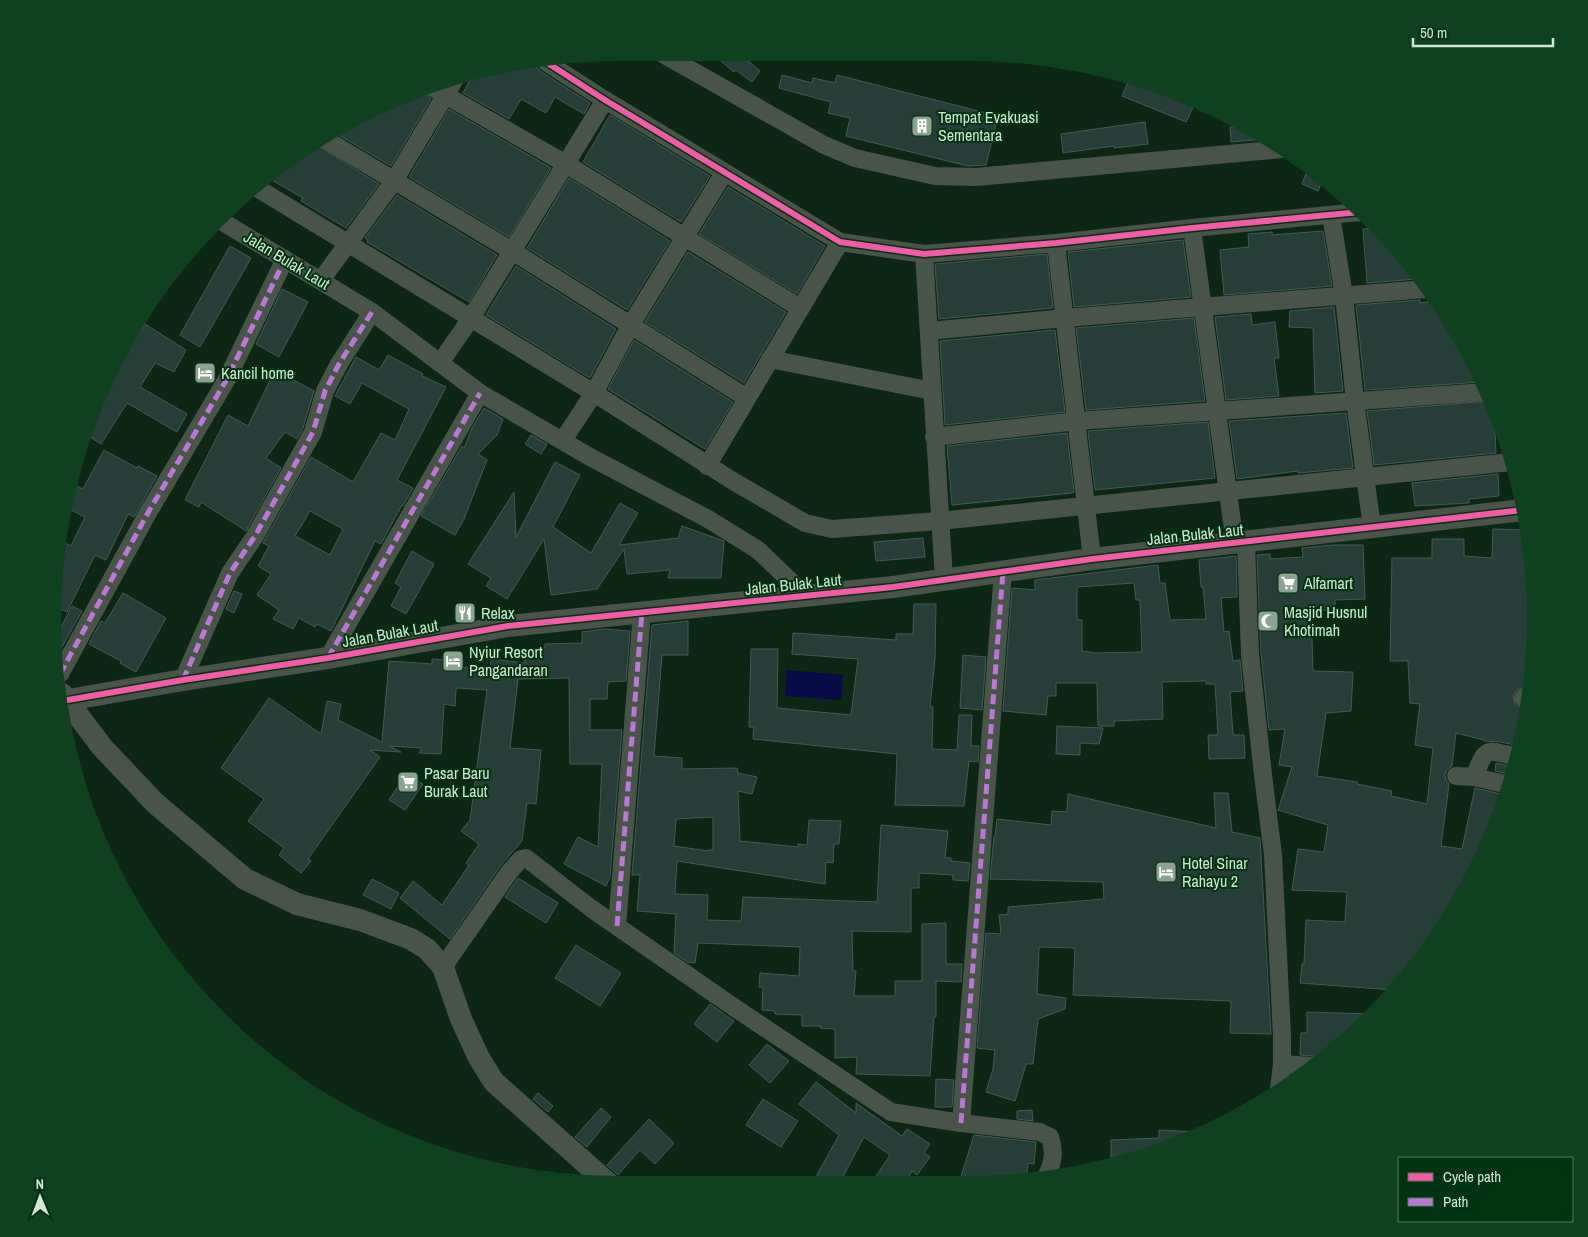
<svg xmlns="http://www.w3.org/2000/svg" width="1588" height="1237" font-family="'Archivo Narrow',sans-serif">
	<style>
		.water { fill: #070b47 }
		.building { fill: #253e37; stroke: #405c56; fill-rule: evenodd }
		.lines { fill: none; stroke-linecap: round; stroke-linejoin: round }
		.minor { stroke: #48544a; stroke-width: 18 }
		.tertiary { stroke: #48544a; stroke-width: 22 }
		.quiet { stroke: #ba77d6; stroke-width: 5; stroke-dasharray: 10 5; stroke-linecap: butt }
		.cycleway-casing { stroke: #00330f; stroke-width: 9 }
		.cycleway { stroke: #f35aa7; stroke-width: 6 }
		.labels { text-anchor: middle; stroke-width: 4; stroke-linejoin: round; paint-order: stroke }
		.poi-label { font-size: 16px; fill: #cee8d2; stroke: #00330f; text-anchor: start }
		.street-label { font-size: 16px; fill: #cee8d2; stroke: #00330f }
	</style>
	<rect width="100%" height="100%" fill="#0c2714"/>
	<!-- water -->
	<path class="water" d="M787,670L843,675L841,700L785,696Z"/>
	<!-- building -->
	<g class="building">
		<path d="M728,53H739L760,71L752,82L736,70L734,72L721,61Z"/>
		<path d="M534,64L540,71L590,103L584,114L555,97L546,113L521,99L509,119L463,93L475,71Z"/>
		<path d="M782,75L812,83L813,78L835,83L837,75L998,116L986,165L968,166L846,136L850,118L828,113L831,102L779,88Z"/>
		<path d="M1130,78L1142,81L1194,105L1186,122L1122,96Z"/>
		<path d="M423,92L431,99L391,166L332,131Z"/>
		<path d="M449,109L551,168L509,237L409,177Z"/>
		<path d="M610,115L710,176L681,222L583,162Z"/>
		<path d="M1145,122L1148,144L1114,148V146L1063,153L1061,134Z"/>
		<path d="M1244,126L1248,128L1266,139L1231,142L1230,127Z"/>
		<path d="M315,144L379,184L346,228L301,201L303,198L270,179Z"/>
		<path d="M1309,166L1323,178L1318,191L1302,184Z"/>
		<path d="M569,178L670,241L627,310L527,248Z"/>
		<path d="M728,187L825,246L797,294L699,234Z"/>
		<path d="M397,195L497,255L469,302L367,242L368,240L365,238Z"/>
		<path d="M1376,228L1395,245L1417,276V279L1367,283L1363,229Z"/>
		<path d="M1323,231L1332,286L1224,295L1220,250L1249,247L1248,234L1272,232V235Z"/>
		<path d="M1183,240L1191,297L1074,307L1068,252Z"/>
		<path d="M230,246L251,258L200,347L180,335Z"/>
		<path d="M688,252L786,312L744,383L645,322Z"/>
		<path d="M1047,254L1053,308L939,319L935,264Z"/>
		<path d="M516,266L616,329L590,378L486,315Z"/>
		<path d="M282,289L308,302L279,357L256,344Z"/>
		<path d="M1420,300V303L1435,301L1460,335L1481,382L1365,390L1356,305Z"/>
		<path d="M1334,307L1343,391L1315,393L1313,328L1289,327L1290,311Z"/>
		<path d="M1251,314L1252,325L1275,322L1279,358H1274L1279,396L1226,400L1215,317Z"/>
		<path d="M1194,318L1205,401L1086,410L1076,328Z"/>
		<path d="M145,324L186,350L174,372L155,363L140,387L187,414L177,432L127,403L101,444L87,435L128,336L135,327L141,331Z"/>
		<path d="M1055,330L1065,412L945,425L940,341Z"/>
		<path d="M634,340L733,402L705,449L608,389Z"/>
		<path d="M388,355L423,374L422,376L446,387L397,480L413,488L403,506L402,505L381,544L375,541L331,631L317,624L315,627L299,618L293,629L273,619L279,610L257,595L271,574L258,566L269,546L263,543L311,457L353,482L381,433L395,440L409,409L362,383L350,404L335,396L356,357L379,370ZM310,511L343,529L330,555L295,536Z"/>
		<path d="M275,370L314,391L303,428L297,439L285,432L266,458L281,468L246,531L201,502L199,507L185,500L228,415L248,426Z"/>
		<path d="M1490,401L1494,411L1496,453L1374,465L1367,411Z"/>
		<path d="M484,408L503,419L497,435L478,454L487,460L464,519L455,535L421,516L462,446L464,448L472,428Z"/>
		<path d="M1346,413L1353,468L1298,473V471L1237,479L1229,421Z"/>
		<path d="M1208,422L1215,478L1095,490L1088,431Z"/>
		<path d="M1067,433L1074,492L1072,493L952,505L947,446Z"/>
		<path d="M531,435L547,444L541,454L525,444Z"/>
		<path d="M104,450L137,468L138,466L157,476L134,517L128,514L106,560L95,555L67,612L54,606L63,542L71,546L85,517L67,508L70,483L83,489Z"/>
		<path d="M555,462L580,475L553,527L591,553L620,503L638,513L619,545L678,538L682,526L724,541L721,578H668L670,570L627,574L624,549L597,589L551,595L544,539L507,599L486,586L491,578L468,564L514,492L516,537Z"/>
		<path d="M1498,474L1499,496L1469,499V503L1415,506L1412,483Z"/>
		<path d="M1493,529L1527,530L1531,544L1534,652L1531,651L1523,688L1516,690L1513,696L1515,705L1525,709L1519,746L1501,742L1484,741V740L1456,733L1452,766L1447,770L1445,775L1446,780L1449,784L1441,846L1462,849L1475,788L1505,795L1477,869L1419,963L1393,990L1300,983L1302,964H1304L1306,920L1345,922L1347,892L1292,890L1298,849L1324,852L1328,825L1278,810L1292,767L1279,765L1285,729L1269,730L1261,653L1257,555L1270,554V559L1303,557L1302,548L1332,545H1363L1365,599L1335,600V610L1311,611L1313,671L1353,672L1351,711L1326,713L1317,776L1357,782V784L1392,791L1391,796L1427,804L1433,748L1415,745L1420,704L1410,703L1408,661H1390L1392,558H1432V539H1464V556L1492,558Z"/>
		<path d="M923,538L925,557L876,561L874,542Z"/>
		<path d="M412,551L434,564L406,614L391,606L401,587L395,583Z"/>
		<path d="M1236,556L1237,597L1221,598L1224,632L1229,631L1233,661L1240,660L1243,691L1230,692L1233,735H1244L1245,758L1209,759L1208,735H1218L1215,684H1206V681L1162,682L1163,719L1114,721V726H1098L1097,683H1056V696H1048L1046,715L1003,711L1012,588L1035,590V580L1158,565L1160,583H1165L1170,620L1206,619L1203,587H1201L1199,560ZM1134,583L1136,600H1140L1142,652L1096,653L1082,651V620H1077V587Z"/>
		<path d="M234,591L242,594L234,613L226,609Z"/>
		<path d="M123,593L166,618L136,672L120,663L121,661L89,644L101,621L105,623Z"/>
		<path d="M914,604H936L935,659L930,707H933L932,749L957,750L959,715H972L971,746H979L978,762L969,761L964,806L895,805L897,754L753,739L754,727H749L751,649H778L777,708L851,715L858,659L792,654L793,633L896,640V634H913Z"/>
		<path d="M72,606L82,611L57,656L55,639Z"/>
		<path d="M688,621V655H662L654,756L682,758V769L737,768L738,773L757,777L752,794L738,791L740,841L798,847V844L807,845L809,820L841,821L839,844H834L833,863L826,862L825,884L677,861L675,894L708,895L707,920L741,921L743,897L877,902L881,825L948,831L945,858H951V861L970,863L968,881L953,880V875L919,873V888H911V932L852,931L853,971H856L854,996H895V981H922V924L946,923V964H962L961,982L936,981V1017H934L930,1076L856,1074L857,1057L835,1058V1029L820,1028L821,1026H802V1015L775,1014V1011L762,1010L763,987H759L760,973L799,976L800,947L698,943L695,963L687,962L674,953L676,914L637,911L640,875H632L652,625ZM713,817V850H709L708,851L674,846L676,819Z"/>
		<path d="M604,629L630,631L626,681L608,682L607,699H590V730H622L610,877L606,886L564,864L578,837L598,847L602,764H570L569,678L518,679L510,748L541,750L536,804L527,803L522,841L501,865L450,939L400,898L413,881L442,905L469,865L466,863L479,844L461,831L470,820L487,690L458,688L456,689L455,706L444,704L441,754L419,753L422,748L389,746L401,752L370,750L380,757L308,859L311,861L301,873L279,855L284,848L248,821L264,799L221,768L269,698L321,734L327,701L341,704L338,720L382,742L389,661L432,664V659L460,661L459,667L490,670L491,659L525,663V649L545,648V644L582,643V632Z"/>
		<path d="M963,655L986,657L982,710L960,708Z"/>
		<path d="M1057,726L1103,728L1099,744L1080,743V755L1056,754Z"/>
		<path d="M1496,763L1515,767L1512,775L1495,771Z"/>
		<path d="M406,774L423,784L405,810L389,800Z"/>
		<path d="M1214,793H1228L1232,832L1260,838L1271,1034L1230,1033L1231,1001L1073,995L1075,948L1039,947L1037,994L1066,998L1065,1009L1038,1019L1033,1064H1026L1015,1101L986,1092L993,1069L995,1050L977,1048L986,933L1001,934L999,915L1008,914V907L1104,899L1103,882L990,879L994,836H995L997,819L1051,825L1052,811L1067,812L1068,794L1216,828Z"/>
		<path d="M518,878L558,903L546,923L505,897Z"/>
		<path d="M372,879L399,893L391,909L363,895Z"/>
		<path d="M576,945L621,973L600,1006L555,978Z"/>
		<path d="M710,1004L734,1021L717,1042L694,1024Z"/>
		<path d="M1307,1012L1371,1014L1343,1044L1320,1060L1313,1056L1300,1055L1301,1033H1307Z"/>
		<path d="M767,1044L789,1061L770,1083L749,1065Z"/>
		<path d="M936,1079L954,1080L952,1107H935Z"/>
		<path d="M816,1082L856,1113V1103L902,1136L907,1129L930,1144L924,1153L930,1157L917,1175L912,1171L904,1184H871L890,1155L864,1137L839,1184H812L839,1135L799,1104Z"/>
		<path d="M538,1093L553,1106L548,1112L533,1099Z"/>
		<path d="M763,1099L798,1121L781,1147L746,1125Z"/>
		<path d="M601,1108L611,1117L587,1147L575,1137Z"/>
		<path d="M1032,1110L1033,1121L1017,1119V1111Z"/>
		<path d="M649,1119L674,1143L655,1164L640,1150L618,1175L607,1165Z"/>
		<path d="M1159,1130L1200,1132L1151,1155L1111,1163V1140L1159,1138Z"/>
		<path d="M974,1135L1036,1142L1034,1164L1028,1163L1026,1180L1007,1183H959Z"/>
	</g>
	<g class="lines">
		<!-- minor -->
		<g class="minor">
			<path d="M661,53L824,145L855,158L935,176L976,177L1282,149"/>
			<path d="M546,62L605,100L840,242L924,254L1056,243L1192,228L1360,212"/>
			<path d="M433,88L566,164L800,308"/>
			<path d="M323,138L512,251L747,398"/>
			<path d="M257,188L594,393L733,481L805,523L832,529L939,521L1511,462"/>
			<path d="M1331,215L1344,296L1355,401L1372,527"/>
			<path d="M218,219L372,312L480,393L590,457L708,519L758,550L806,596"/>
			<path d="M1192,228L1235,544"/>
			<path d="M1056,243L1092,559"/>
			<path d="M924,254L944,580"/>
			<path d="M321,280L394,181L455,79"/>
			<path d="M929,331L1065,318L1426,289"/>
			<path d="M770,359L932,391"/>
			<path d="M440,363L471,318L605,100"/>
			<path d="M934,437L1077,421L1485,392"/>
			<path d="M563,440L594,393L630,326L724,173"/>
			<path d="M707,466L840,242"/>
			<path d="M1246,543L1250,654L1263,775L1273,855L1282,1036V1064L1279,1089"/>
			<path d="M328,658L480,393"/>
			<path d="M60,674L149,511L227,379L285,259"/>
			<path d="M183,680L230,573L255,536L313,432L325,391L339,364L372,312"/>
			<path d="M1523,698L1527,699"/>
			<path d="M1456,776L1474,777L1509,785"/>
			<path d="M1474,777C1487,745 1485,750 1518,757"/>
			<path d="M617,926L642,612"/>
			<path d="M443,967L510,871L521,859L526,858L592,909L735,1008L891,1112L961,1123L1040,1132L1050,1137C1055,1151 1053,1162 1047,1175"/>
			<path d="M1282,1064L1312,1066"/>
			<path d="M961,1123L1003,571"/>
		</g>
		<!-- tertiary -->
		<g class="tertiary">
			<path d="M62,694L102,747L155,803L245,879L297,904L360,920L411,939L427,949L443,967L461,1019L479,1058L494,1082L609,1184"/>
			<path d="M68,700L183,680L328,658L508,626L893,587L1092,559L1523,510"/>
		</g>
		<!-- quiet -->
		<g class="quiet">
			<path d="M328,658L480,393"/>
			<path d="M60,674L149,511L227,379L285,259"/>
			<path d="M183,680L230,573L255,536L313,432L325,391L339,364L372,312"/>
			<path d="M617,926L642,612"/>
			<path d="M961,1123L1003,571"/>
		</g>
		<!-- cycleway casing -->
		<g class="cycleway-casing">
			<g id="cycleway">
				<path d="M546,62L605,100L840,242L924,254L1056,243L1192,228L1360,212"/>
				<path d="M68,700L183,680L328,658L508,626L893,587L1092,559L1523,510"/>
			</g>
		</g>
		<!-- cycleway -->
		<use href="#cycleway" class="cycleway"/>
	</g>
	<!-- icons -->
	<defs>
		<g id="building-square" transform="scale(1.125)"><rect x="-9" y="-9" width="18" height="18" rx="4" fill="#8aa490" stroke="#00330f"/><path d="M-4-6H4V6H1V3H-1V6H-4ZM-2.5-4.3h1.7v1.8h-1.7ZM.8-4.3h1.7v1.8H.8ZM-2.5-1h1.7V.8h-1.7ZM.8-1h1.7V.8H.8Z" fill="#fff"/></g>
		<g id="hotel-square" transform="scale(1.125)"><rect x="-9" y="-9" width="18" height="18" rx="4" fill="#8aa490" stroke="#00330f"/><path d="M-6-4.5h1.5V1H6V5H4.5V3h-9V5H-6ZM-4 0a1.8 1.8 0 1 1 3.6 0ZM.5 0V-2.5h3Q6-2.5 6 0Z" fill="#fff"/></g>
		<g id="supermarket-square" transform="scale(1.125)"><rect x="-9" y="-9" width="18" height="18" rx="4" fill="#8aa490" stroke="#00330f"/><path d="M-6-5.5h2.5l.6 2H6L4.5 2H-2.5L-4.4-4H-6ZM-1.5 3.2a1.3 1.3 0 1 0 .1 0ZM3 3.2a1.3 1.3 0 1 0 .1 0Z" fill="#fff"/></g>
		<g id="restaurant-square" transform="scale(1.125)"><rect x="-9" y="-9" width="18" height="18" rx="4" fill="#8aa490" stroke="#00330f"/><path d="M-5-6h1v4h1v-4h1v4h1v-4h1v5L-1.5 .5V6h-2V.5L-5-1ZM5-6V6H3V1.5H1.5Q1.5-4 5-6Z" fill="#fff"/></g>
		<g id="mosque-square" transform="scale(1.125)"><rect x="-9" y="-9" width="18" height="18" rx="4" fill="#8aa490" stroke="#00330f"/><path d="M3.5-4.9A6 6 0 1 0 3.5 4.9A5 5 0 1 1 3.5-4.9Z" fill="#fff"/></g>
	</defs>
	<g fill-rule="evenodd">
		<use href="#building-square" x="922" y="126"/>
		<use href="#hotel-square" x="205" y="373"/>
		<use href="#supermarket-square" x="1288" y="583"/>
		<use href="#restaurant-square" x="465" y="613"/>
		<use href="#mosque-square" x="1268" y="621"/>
		<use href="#hotel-square" x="453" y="661"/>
		<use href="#supermarket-square" x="408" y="782"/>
		<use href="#hotel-square" x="1166" y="872"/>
	</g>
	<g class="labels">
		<!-- poi labels -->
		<g class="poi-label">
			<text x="938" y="123">Tempat Evakuasi<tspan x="938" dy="18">Sementara</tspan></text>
			<text x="221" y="379">Kancil home</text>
			<text x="1304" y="589">Alfamart</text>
			<text x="1284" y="618">Masjid Husnul<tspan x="1284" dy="18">Khotimah</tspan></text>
			<text x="481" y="619">Relax</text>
			<text x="469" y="658">Nyiur Resort<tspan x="469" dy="18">Pangandaran</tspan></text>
			<text x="424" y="779">Pasar Baru<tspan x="424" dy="18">Burak Laut</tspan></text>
			<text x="1182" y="869">Hotel Sinar<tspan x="1182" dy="18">Rahayu 2</tspan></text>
		</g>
		<!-- street labels -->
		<g class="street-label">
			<text transform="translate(287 260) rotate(31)" y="6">Jalan Bulak Laut</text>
			<text transform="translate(1195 534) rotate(-6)" y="6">Jalan Bulak Laut</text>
			<text transform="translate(793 584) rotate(-6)" y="6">Jalan Bulak Laut</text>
			<text transform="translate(390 633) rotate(-10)" y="6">Jalan Bulak Laut</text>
		</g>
	</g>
	<!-- crop -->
	<path d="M0 0H1588V1237H0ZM618 61H970A557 557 0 0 1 1527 618V619A557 557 0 0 1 970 1176H618A557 557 0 0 1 61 619V618A557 557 0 0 1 618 61Z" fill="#10411f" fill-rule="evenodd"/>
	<!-- legend -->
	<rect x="1398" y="1157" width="175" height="65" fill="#00330f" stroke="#527b5d"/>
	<rect x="1408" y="1173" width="25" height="8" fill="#f35aa7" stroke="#527b5d"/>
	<text x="1443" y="1182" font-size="15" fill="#cee8d2">Cycle path</text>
	<rect x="1408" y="1198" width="25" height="8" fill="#ba77d6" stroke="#527b5d"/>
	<text x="1443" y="1207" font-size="15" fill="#cee8d2">Path</text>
	<!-- north arrow -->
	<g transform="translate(40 1197) rotate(359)" stroke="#00330f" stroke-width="4" paint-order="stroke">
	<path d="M0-4L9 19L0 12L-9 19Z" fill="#cee8d2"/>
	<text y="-8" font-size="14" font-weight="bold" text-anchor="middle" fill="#cee8d2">N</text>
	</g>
	<!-- scale -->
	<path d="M1413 38v8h140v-8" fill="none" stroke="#cee8d2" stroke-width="2.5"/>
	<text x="1420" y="38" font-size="15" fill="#cee8d2" stroke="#00330f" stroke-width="4" paint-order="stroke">50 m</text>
</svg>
